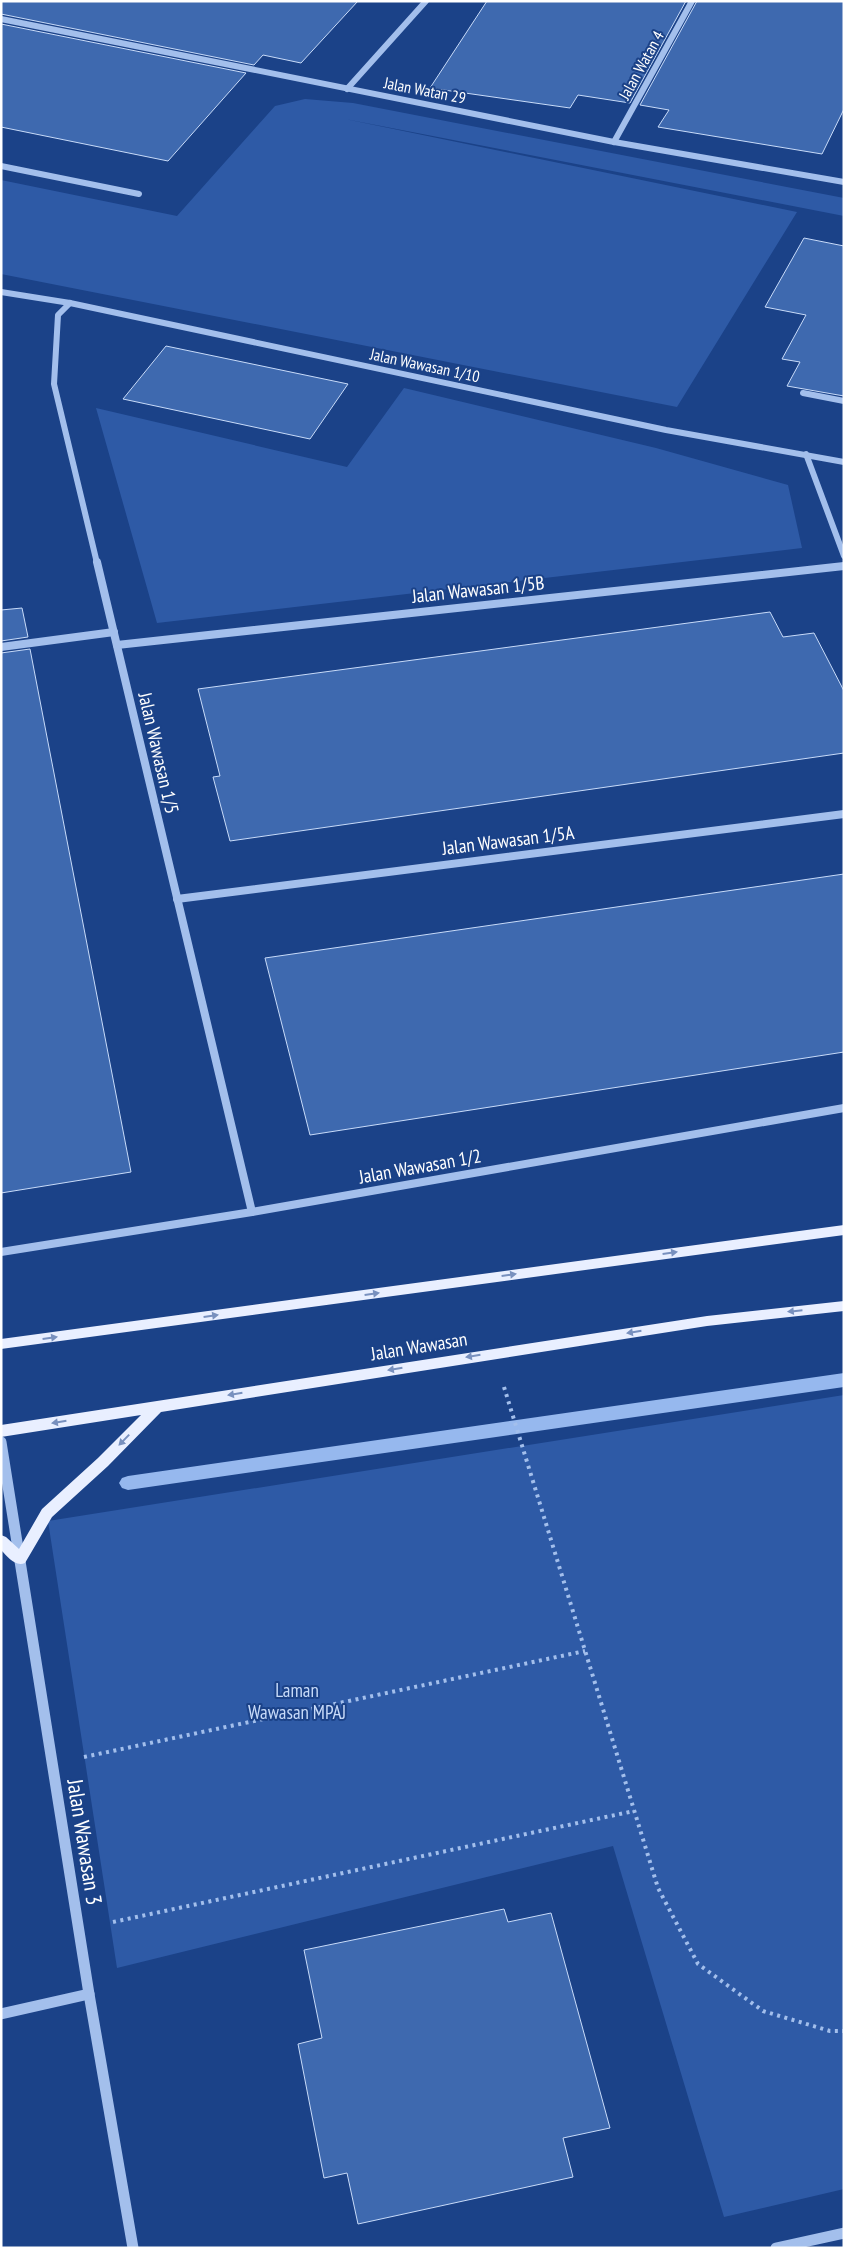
<svg xmlns="http://www.w3.org/2000/svg" width="845" height="2249" font-family="'PT Sans Narrow',sans-serif">
	<style>
		.green { fill: #2e5aa6 }
		.lines { fill: none; stroke-linecap: round; stroke-linejoin: round }
		.stream { fill: #96b8ee; fill-rule: evenodd }
		.building { fill: #3e69af; stroke: #c8dbf9 }
		.path { stroke: #a3bfec; stroke-width: 4; stroke-dasharray: 3 4.5; stroke-linecap: butt }
		.minor-far2 { stroke: #a3bfec; stroke-width: 6 }
		.minor-far1 { stroke: #a3bfec; stroke-width: 8 }
		.minor { stroke: #a3bfec; stroke-width: 11 }
		.major { fill: #e9efff; fill-rule: evenodd }
		.oneway { fill: #7890be }
		.labels { text-anchor: middle; stroke-width: 4; stroke-linejoin: round; paint-order: stroke }
		.far-street-label { font-size: 16px; fill: #fff; stroke: #1b4288 }
		.street-label { font-size: 19px; fill: #fff; stroke: #1b4288 }
		.park-label { font-size: 19px; fill: #c8dbf9; stroke: #1b4288 }
		.near-street-label { font-size: 22px; fill: #fff; stroke: #1b4288 }
	</style>
	<rect width="100%" height="100%" fill="#1b4288"/>
	<!-- green -->
	<g class="green">
		<path d="M305,99L353,103L844,198V216L345,119L797,212L677,407L1,274V180L177,216L275,106Z"/>
		<path d="M404,388L656,448L788,485L802,548L157,623L96,408L347,467Z"/>
		<path d="M844,1395V2189L724,2217L613,1846L117,1968L48,1521Z"/>
	</g>
	<g class="lines">
		<!-- stream -->
		<path class="stream" d="M844,1373V1387L128,1490L122,1488L119,1483L122,1478L128,1476Z"/>
	</g>
	<!-- building -->
	<g class="building">
		<path d="M1,1H358L301,63L263,55L254,65L1,14Z"/>
		<path d="M487,1H686L630,103L578,95L570,108L430,88Z"/>
		<path d="M697,1H844V109L822,154L658,127L669,110L640,105Z"/>
		<path d="M1,24L246,73L168,161L1,127Z"/>
		<path d="M804,238L844,246V396L787,386L800,362L782,359L806,315L765,307Z"/>
		<path d="M166,346L348,384L310,439L123,399Z"/>
		<path d="M22,608L28,637L1,641V610Z"/>
		<path d="M770,612L783,637L814,633L844,691V753L230,841L213,777L220,776L198,689Z"/>
		<path d="M30,649L131,1172L1,1193V653Z"/>
		<path d="M844,874V1052L310,1135L265,958Z"/>
		<path d="M504,1909L508,1922L551,1913L610,2128L563,2138L573,2177L358,2224L347,2173L324,2178L298,2044L322,2038L304,1950Z"/>
	</g>
	<g class="lines">
		<!-- path -->
		<g class="path">
			<path d="M504,1387L658,1888L698,1964L763,2011L830,2031H844"/>
			<path d="M84,1757L585,1651"/>
			<path d="M113,1922L634,1811"/>
		</g>
		<!-- minor-far2 -->
		<g class="minor-far2">
			<path d="M1,19L614,142L844,182"/>
			<path d="M347,89L426,1"/>
			<path d="M614,142L692,1"/>
			<path d="M1,166L139,194"/>
			<path d="M1,292L70,303L666,430L844,462"/>
			<path d="M70,303L58,315L54,384L97,563"/>
			<path d="M803,393L844,401"/>
			<path d="M806,454L844,556"/>
		</g>
		<!-- minor-far1 -->
		<g class="minor-far1">
			<path d="M97,562L252,1212"/>
			<path d="M117,645L844,566"/>
			<path d="M1,647L114,632"/>
			<path d="M177,899L844,814"/>
			<path d="M1,1252L252,1212L844,1108"/>
		</g>
		<!-- minor -->
		<g class="minor">
			<path d="M1,1442L89,1994L133,2248"/>
			<path d="M1,2014L89,1994"/>
			<path d="M776,2248L844,2233"/>
		</g>
		<!-- major -->
		<g class="major">
			<path d="M844,1225V1235L1,1349V1339Z"/>
			<path d="M844,1301V1311L707,1326L161,1412L108,1466L52,1517L25,1563C15,1567 8,1557 1,1550V1535L6,1537L19,1549L42,1509L98,1458L141,1415L1,1437V1425L707,1316Z"/>
		</g>
	</g>
	<!-- one-way arrows -->
	<defs><path id="oneway-solid" d="M-6-.8H1V-3.2L6.5 0L1 3.2V.8H-6Z" transform="scale(1.25)"/></defs>
	<g class="oneway">
		<use href="#oneway-solid" transform="translate(670 1253) rotate(-8)"/>
		<use href="#oneway-solid" transform="translate(509 1275) rotate(-8)"/>
		<use href="#oneway-solid" transform="translate(372 1294) rotate(-8)"/>
		<use href="#oneway-solid" transform="translate(795 1311) rotate(174)"/>
		<use href="#oneway-solid" transform="translate(211 1316) rotate(-8)"/>
		<use href="#oneway-solid" transform="translate(634 1332) rotate(171)"/>
		<use href="#oneway-solid" transform="translate(50 1338) rotate(-8)"/>
		<use href="#oneway-solid" transform="translate(473 1356) rotate(171)"/>
		<use href="#oneway-solid" transform="translate(395 1369) rotate(171)"/>
		<use href="#oneway-solid" transform="translate(235 1394) rotate(171)"/>
		<use href="#oneway-solid" transform="translate(59 1422) rotate(171)"/>
		<use href="#oneway-solid" transform="translate(124 1440) rotate(134)"/>
	</g>
	<g class="labels">
		<!-- far-street labels -->
		<g class="far-street-label">
			<text transform="translate(641 65) rotate(-61)" y="6">Jalan Watan 4</text>
			<text transform="translate(425 90) rotate(11)" y="6">Jalan Watan 29</text>
			<text transform="translate(425 365) rotate(12)" y="6">Jalan Wawasan 1/10</text>
		</g>
		<!-- street labels -->
		<g class="street-label">
			<text transform="translate(478 589) rotate(-6)" y="7">Jalan Wawasan 1/5B</text>
			<text transform="translate(159 753) rotate(77)" y="7">Jalan Wawasan 1/5</text>
			<text transform="translate(508 840) rotate(-7)" y="7">Jalan Wawasan 1/5A</text>
			<text transform="translate(420 1166) rotate(-10)" y="7">Jalan Wawasan 1/2</text>
			<text transform="translate(419 1346) rotate(-9)" y="7">Jalan Wawasan</text>
		</g>
		<!-- park labels -->
		<g class="park-label">
			<text x="297" y="1697">Laman<tspan x="297" dy="22">Wawasan MPAJ</tspan></text>
		</g>
		<!-- near-street labels -->
		<g class="near-street-label">
			<text transform="translate(85 1842) rotate(81)" y="8">Jalan Wawasan 3</text>
		</g>
	</g>
	<!-- border -->
	<rect width="845" height="2249" fill="none" stroke="#ffffff" stroke-width="5"/>
</svg>
